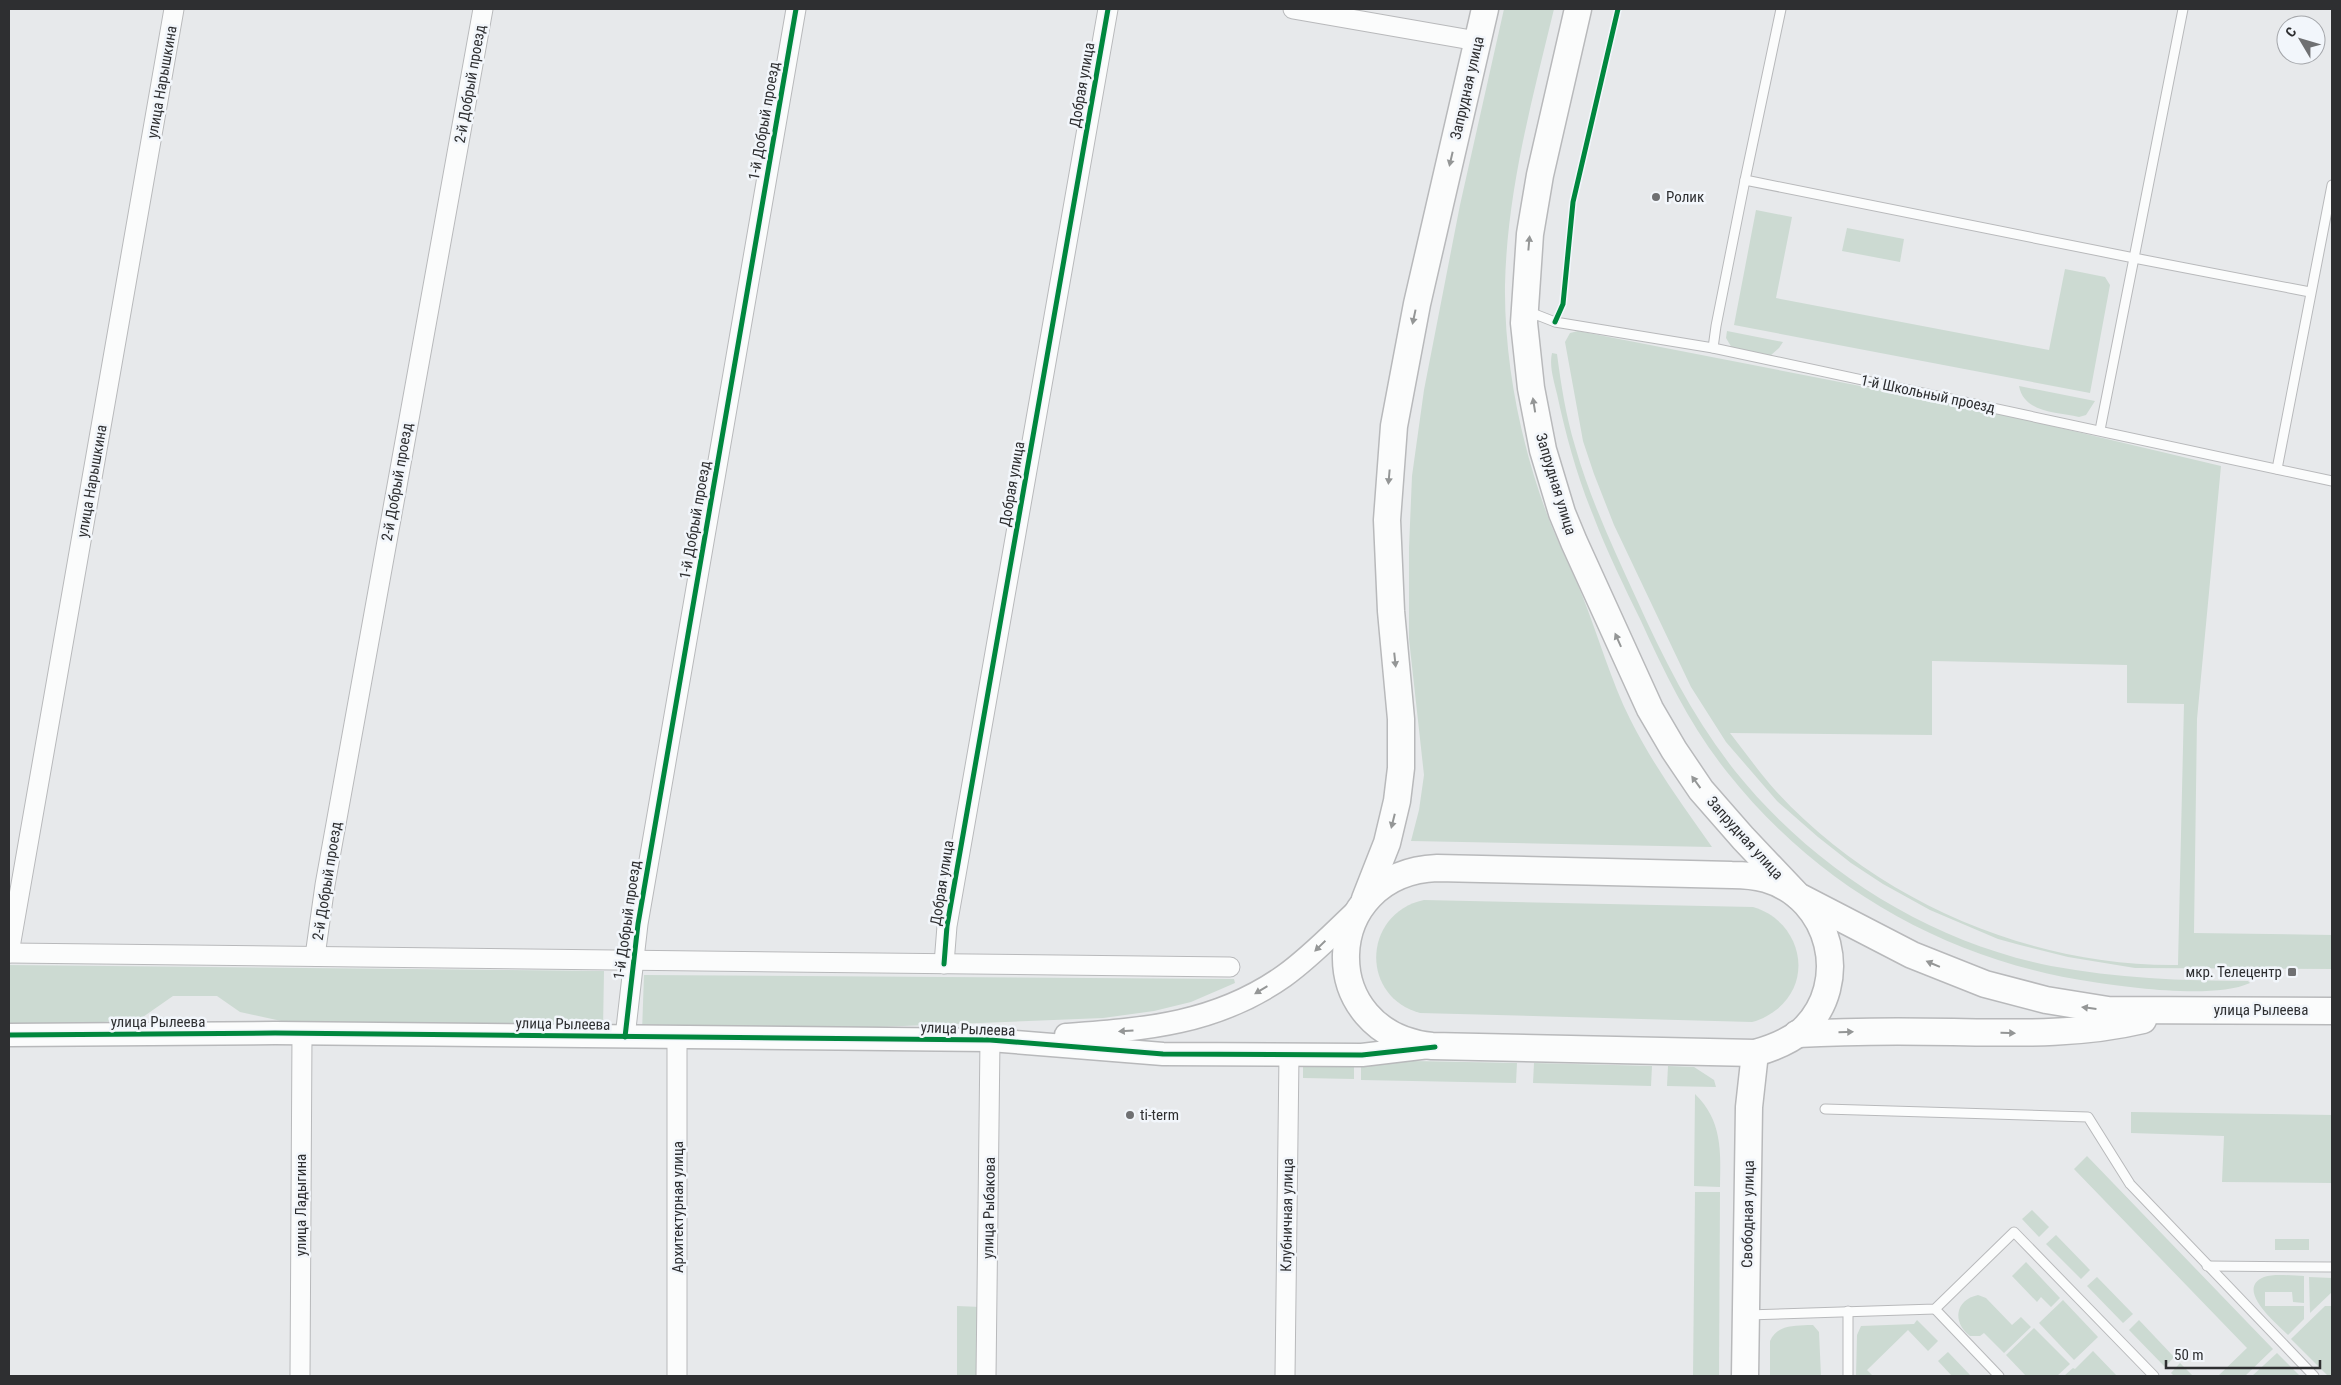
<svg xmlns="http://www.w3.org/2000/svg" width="2341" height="1385" viewBox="0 0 2341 1385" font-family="'Roboto Condensed',sans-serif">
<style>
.green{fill:#ccdad2;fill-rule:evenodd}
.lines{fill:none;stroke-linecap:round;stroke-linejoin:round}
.service-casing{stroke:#b8b9bb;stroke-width:11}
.minor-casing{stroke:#b8b9bb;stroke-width:21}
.tertiary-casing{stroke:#b8b9bb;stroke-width:25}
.secondary-casing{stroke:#b8b9bb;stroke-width:29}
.service{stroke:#fbfcfc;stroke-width:9}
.minor{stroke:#fbfcfc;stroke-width:19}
.tertiary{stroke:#fbfcfc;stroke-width:22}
.secondary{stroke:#fbfcfc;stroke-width:26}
.cycleway-casing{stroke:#f2f6fb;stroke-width:8}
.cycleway{stroke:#00873e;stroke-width:5}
.oneway{fill:#949696}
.poi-dot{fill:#6f7072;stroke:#f2f6fb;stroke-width:2}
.labels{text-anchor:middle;stroke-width:5;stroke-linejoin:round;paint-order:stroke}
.street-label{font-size:15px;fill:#2e2f31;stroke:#f2f6fb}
.poi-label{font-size:15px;fill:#2e2f31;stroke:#f2f6fb;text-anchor:start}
</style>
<rect width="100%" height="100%" fill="#e7e9eb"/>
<!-- green -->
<g class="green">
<path d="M1504 9H1554C1532 100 1507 191 1505 285 1504 362 1521 445 1548 517 1558 543 1571 568 1582 595 1598 635 1611 681 1630 719 1653 765 1683 806 1712 847L1411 841 1419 810 1424 775 1409 639V548L1412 476 1424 390 1460 205Z"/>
<path d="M1756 210 1792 217 1776 298 2049 350 2065 269 2105 277 2110 285 2090 393 1734 325Z"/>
<path d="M1847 228 1904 239 1900 262 1842 251Z"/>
<path d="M1578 331 1989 411 2221 466 2197 719 2194 933 2332 935V969L2135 968 2068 957 2020 945 1998 939 1930 910 1883 884 1851 863 1818 837 1777 801 1726 742 1691 687 1614 525 1594 474 1583 441 1565 342 1570 333ZM1932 661 2127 665V703L2184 704 2178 965C2030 967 1875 900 1775 790 1759 772 1745 752 1730 733L1932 735Z"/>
<path d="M1727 331 1783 342 1779 348 1770 356 1732 348 1726 338Z"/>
<path d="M1552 353 1557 354C1561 385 1566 416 1575 446 1590 499 1614 550 1637 600 1664 660 1694 719 1735 771 1814 869 1927 941 2051 966 2116 978 2182 981 2248 981L2250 983C2215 999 2132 988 2093 982 1948 961 1818 887 1727 772 1691 727 1665 674 1641 621 1624 586 1607 552 1593 515 1577 476 1566 436 1557 394 1554 381 1549 366 1552 353Z"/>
<path d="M2019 386 2095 401 2086 415 2079 417C2057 412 2024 413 2019 386Z"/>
<path d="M1424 900 1753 907C1799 920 1816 979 1776 1010 1769 1015 1761 1020 1752 1022L1420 1013C1359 996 1363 913 1424 900Z"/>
<path d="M9 965 604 971 603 1029 309 1027 240 1012 217 996H173L140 1019 103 1022 9 1025Z"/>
<path d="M644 975 1234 979 1235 983 1191 1002 1154 1011 1103 1018 852 1028 642 1032Z"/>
<path d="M1303 1058 1354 1059V1079L1303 1078Z"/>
<path d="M1361 1060 1517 1063 1516 1083 1361 1080Z"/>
<path d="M1534 1063 1652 1066 1651 1086 1533 1083Z"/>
<path d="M1668 1066 1694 1067 1714 1080 1716 1087 1667 1086Z"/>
<path d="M1695 1094C1722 1120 1721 1151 1720 1187L1694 1186Z"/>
<path d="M2131 1112 2332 1115V1183L2222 1182 2224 1136 2131 1133Z"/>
<path d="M2087 1156 2273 1349 2245 1376H2218L2247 1348 2074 1169Z"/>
<path d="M1695 1192H1720L1719 1376H1693Z"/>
<path d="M2032 1210 2049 1227 2039 1237 2022 1219Z"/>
<path d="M2056 1235 2090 1270 2081 1279 2046 1244Z"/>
<rect x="2275" y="1239" width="34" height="11"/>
<path d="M2026 1262 2060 1298 2051 1307 2041 1297 2037 1302 2012 1276Z"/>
<path d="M2304 1276V1303L2293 1302 2292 1292H2265V1306H2304V1319L2288 1335C2277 1324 2234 1289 2264 1277 2275 1273 2293 1276 2304 1276Z"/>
<path d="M2097 1277 2133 1314 2123 1323 2087 1286Z"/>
<path d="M2309 1277 2332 1278V1292L2310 1313Z"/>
<path d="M1978 1295 1986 1298 2012 1325 2021 1317 2031 1327 2004 1353 1984 1333 1980 1336H1970C1952 1322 1955 1300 1978 1295Z"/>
<path d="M2063 1300 2098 1337 2074 1360 2039 1323Z"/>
<path d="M957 1306 981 1307 979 1376H957Z"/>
<path d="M2325 1306H2332V1376H2328L2291 1339Z"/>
<path d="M1917 1320 1938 1341 1928 1351 1908 1330 1867 1370 1873 1376H1856L1857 1335 1861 1326 1914 1324Z"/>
<path d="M2139 1320 2174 1357 2165 1367 2129 1330Z"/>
<path d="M1808 1325H1813L1819 1332 1821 1376H1770V1341C1777 1325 1793 1326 1808 1325Z"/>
<path d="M2034 1328 2070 1364 2057 1376H2026L2006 1355Z"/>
<path d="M2093 1351 2117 1376H2064L2073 1368 2075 1369Z"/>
<path d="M1948 1352 1971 1376H1952L1938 1361Z"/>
<path d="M2277 1353 2300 1376H2252Z"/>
<path d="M2180 1363 2193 1376H2174L2171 1373Z"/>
</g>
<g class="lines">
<defs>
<g id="service">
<path d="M2183 9 2134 258 2310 292"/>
<path d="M1745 180 1781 9"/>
<path d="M1527 311 1555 322 1713 348 2332 481"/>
<path d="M1713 348 1716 326 1745 180 2134 258 2100 430"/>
<path d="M2277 469 2332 185"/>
<path d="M1825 1109 2088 1117 2130 1184 2314 1376"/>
<path d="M2207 1266 2332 1267"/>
<path d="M1935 1309 1999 1376"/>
<path d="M1747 1315 1935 1309 2014 1232 2154 1376"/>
<path d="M1848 1376V1311"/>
</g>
<g id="minor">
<path d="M1293 9 1477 41"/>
<path d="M9 953 1230 967"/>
<path d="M9 953 174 9"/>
<path d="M315 956 325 885 483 9"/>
<path d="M944 964 947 926 1108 9"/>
<path d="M625 1037 638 924 796 9"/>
<path d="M300 1376 302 1034"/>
<path d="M677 1376V1038"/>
<path d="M986 1376 990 1040"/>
<path d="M1285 1376 1289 1055"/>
</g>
<g id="tertiary">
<path d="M9 1035 275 1033 990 1040 1163 1054 1362 1055 1429 1047"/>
<path d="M1066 1035C1146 1029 1216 1024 1284 976 1312 956 1336 930 1361 907"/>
</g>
<g id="secondary">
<path d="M1578 9 1540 175 1530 234 1524 323 1531 388 1543 450 1562 513 1574 542 1650 709 1674 750 1701 790 1743 838 1798 896 1912 955 1985 984 2046 1000 2108 1010 2332 1011"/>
<path d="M1437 868 1732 875C1744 875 1755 876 1766 879 1831 898 1852 983 1803 1030 1789 1042 1773 1048 1755 1053L1432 1046C1314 1034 1319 873 1437 868Z"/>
<path d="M1365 899 1387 843 1397 801 1401 768V719L1391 611 1387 520 1394 426 1417 304 1485 9"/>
<path d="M1797 1034C1849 1031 1901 1031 1953 1032 2018 1033 2080 1035 2143 1020"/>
<path d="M1745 1376 1749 1107 1755 1053"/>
</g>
</defs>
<!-- service casing -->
<use href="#service" class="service-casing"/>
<!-- minor casing -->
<use href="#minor" class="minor-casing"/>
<!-- tertiary casing -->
<use href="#tertiary" class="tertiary-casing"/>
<!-- secondary casing -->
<use href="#secondary" class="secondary-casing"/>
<!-- service -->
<use href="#service" class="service"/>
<!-- minor -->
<use href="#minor" class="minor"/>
<!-- tertiary -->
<use href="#tertiary" class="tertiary"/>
<!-- secondary -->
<use href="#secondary" class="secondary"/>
<defs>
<g id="cycleway">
<path d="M1555 322 1563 304 1573 202 1618 9"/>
<path d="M944 964 947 926 1108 9"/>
<path d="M9 1035 275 1033 990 1040 1163 1054 1362 1055 1435 1047"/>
<path d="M625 1037 638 924 796 9"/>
</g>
</defs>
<!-- cycleway casing -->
<use href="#cycleway" class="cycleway-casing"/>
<!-- cycleway -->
<use href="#cycleway" class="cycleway"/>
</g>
<!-- one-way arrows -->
<defs><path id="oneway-solid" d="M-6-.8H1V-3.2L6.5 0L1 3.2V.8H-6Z" transform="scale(1.25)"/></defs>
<g class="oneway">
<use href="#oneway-solid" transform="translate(1451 159) rotate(103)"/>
<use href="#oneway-solid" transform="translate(1529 243) rotate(-85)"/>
<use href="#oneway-solid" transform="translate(1414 317) rotate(102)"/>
<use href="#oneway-solid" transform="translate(1534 405) rotate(-99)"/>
<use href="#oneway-solid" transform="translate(1389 477) rotate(95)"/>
<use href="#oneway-solid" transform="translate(1618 640) rotate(-114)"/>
<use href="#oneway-solid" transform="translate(1395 660) rotate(84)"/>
<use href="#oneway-solid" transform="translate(1696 782) rotate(-126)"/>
<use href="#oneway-solid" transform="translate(1393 821) rotate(104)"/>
<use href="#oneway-solid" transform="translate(1320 946) rotate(136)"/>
<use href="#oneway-solid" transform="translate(1933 964) rotate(-157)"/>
<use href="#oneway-solid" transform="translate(1261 990) rotate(149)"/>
<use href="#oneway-solid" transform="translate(2089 1008) rotate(-173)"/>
<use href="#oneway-solid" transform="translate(1126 1031) rotate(176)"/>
<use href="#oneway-solid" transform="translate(1846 1032) rotate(-2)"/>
<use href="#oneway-solid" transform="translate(2008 1033) rotate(1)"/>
</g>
<!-- markers -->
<g class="poi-dot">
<circle cx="1656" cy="197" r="5"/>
<rect x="2287" y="967" width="10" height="10" rx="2.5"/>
<circle cx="1130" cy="1115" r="5"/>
</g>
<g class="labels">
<!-- street labels -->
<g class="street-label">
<text transform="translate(162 82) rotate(-80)" y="5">улица Нарышкина</text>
<text transform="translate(470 84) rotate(-80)" y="5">2-й Добрый проезд</text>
<text transform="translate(1082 85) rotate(-80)" y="5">Добрая улица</text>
<text transform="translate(1467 88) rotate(-77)" y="5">Запрудная улица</text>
<text transform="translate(764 121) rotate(-80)" y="5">1-й Добрый проезд</text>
<text transform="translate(1928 394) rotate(12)" y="5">1-й Школьный проезд</text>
<text transform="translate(92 481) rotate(-80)" y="5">улица Нарышкина</text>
<text transform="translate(397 482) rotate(-80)" y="5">2-й Добрый проезд</text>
<text transform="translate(1012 484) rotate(-80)" y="5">Добрая улица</text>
<text transform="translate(1556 484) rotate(73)" y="5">Запрудная улица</text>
<text transform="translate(695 520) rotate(-80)" y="5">1-й Добрый проезд</text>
<text transform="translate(1745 838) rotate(48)" y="5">Запрудная улица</text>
<text transform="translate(327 881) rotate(-81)" y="5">2-й Добрый проезд</text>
<text transform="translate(942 883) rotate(-81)" y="5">Добрая улица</text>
<text transform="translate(627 920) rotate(-82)" y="5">1-й Добрый проезд</text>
<text x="2261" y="1015">улица Рылеева</text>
<text x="158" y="1027">улица Рылеева</text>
<text transform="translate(563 1024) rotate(1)" y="5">улица Рылеева</text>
<text transform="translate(968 1029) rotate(2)" y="5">улица Рылеева</text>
<text transform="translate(301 1205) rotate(-90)" y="5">улица Ладыгина</text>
<text transform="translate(678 1207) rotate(-90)" y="5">Архитектурная улица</text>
<text transform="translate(989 1208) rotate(-89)" y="5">улица Рыбакова</text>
<text transform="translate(1748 1214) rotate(-89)" y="5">Свободная улица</text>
<text transform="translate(1287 1215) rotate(-89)" y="5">Клубничная улица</text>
</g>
<!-- poi labels -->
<g class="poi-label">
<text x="1666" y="202">Ролик</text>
<text x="2282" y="977" text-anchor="end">мкр. Телецентр</text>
<text x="1140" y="1120">ti-term</text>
</g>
</g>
<!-- border -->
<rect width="2341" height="1385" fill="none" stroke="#2e2f31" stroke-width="20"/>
<!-- north arrow -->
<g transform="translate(2301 40) rotate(308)"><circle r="24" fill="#f2f6fb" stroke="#a4a6aa"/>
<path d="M0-4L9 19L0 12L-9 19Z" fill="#6f7072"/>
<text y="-8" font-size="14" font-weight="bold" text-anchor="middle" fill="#2e2f31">С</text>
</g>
<!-- scale -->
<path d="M2166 1360v8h154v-8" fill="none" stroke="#2e2f31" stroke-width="2.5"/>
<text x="2174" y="1360" font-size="15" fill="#2e2f31" stroke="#f2f6fb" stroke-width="4" paint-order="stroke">50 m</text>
</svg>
